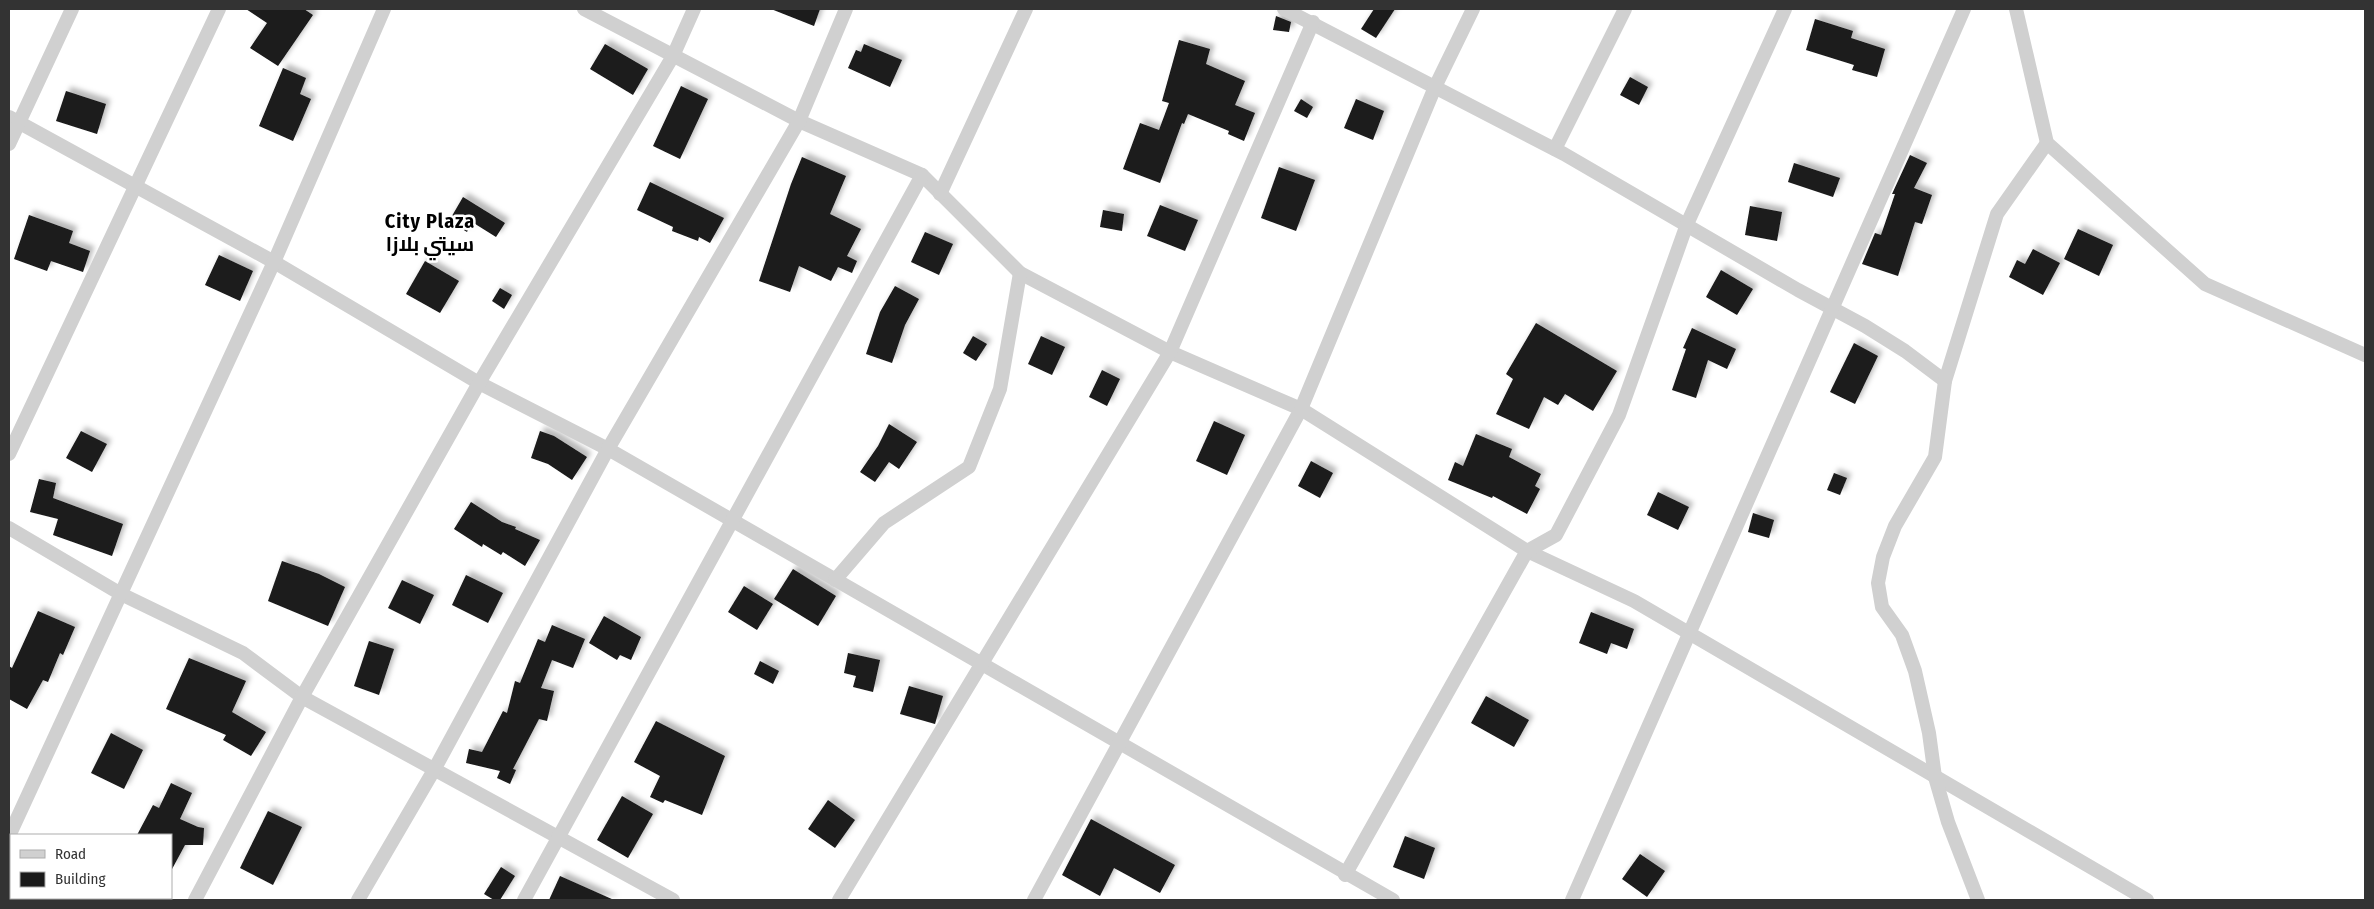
<svg xmlns="http://www.w3.org/2000/svg" width="2374" height="909" viewBox="0 0 2374 909" font-family="'Fira Sans Condensed',Cairo,sans-serif">
<style>
.building{fill:#1a1a1a;filter:url(#shadow)}
.lines{fill:none;stroke-linecap:round;stroke-linejoin:round}
.street{stroke:#d0d0d0;stroke-width:14}
.labels{text-anchor:middle;stroke-width:5;stroke-linejoin:round;paint-order:stroke}
.district-label{font-size:20px;font-weight:bold;letter-spacing:1px;fill:#000;stroke:#fff}
</style>
<defs>
<filter id="shadow"><feDropShadow dx="4.5" dy="-4.5" stdDeviation="2.5" flood-color="#0004"/></filter>
</defs>
<rect width="100%" height="100%" fill="#fff"/>
<!-- building -->
<g class="building">
<path d="M246 9H304L313 15 278 66 250 48 267 23Z"/>
<path d="M771 9H820L814 26Z"/>
<path d="M1374 9H1395L1376 38 1361 29Z"/>
<path d="M1276 16 1291 22 1289 32 1273 30Z"/>
<path d="M1815 19 1853 31 1851 38 1885 49 1877 77 1852 70 1854 65 1806 50Z"/>
<path d="M1179 40 1210 49 1206 64 1245 81 1235 105 1255 113 1244 141 1228 134 1229 131 1188 114 1184 124 1182 123 1160 183 1123 169 1140 123 1159 130 1169 103 1162 101Z"/>
<path d="M605 44 648 69 633 95 590 69Z"/>
<path d="M864 44 902 60 890 87 848 68 856 50 861 52Z"/>
<path d="M283 68 306 78 300 94 311 99 293 141 259 126Z"/>
<path d="M1630 77 1648 87 1639 105 1620 95Z"/>
<path d="M681 86 708 99 680 159 653 146Z"/>
<path d="M66 91 106 104 97 134 56 121Z"/>
<path d="M1301 99 1313 107 1307 118 1294 111Z"/>
<path d="M1356 99 1384 111 1373 140 1344 128Z"/>
<path d="M1910 155 1927 163 1914 188 1932 195 1922 224 1915 222 1898 276 1862 264 1875 233 1881 235 1895 194H1892Z"/>
<path d="M802 157 846 176 830 214 861 229 847 256 857 261 852 273 838 267 831 281 799 266 790 292 759 281 791 184Z"/>
<path d="M1794 163 1840 178 1833 197 1788 182Z"/>
<path d="M1279 167 1315 180 1296 231 1261 218Z"/>
<path d="M650 182 724 218 710 243 699 237 698 241 672 231 673 227 637 210Z"/>
<path d="M463 197 505 223 496 237 472 222 467 232 449 221Z"/>
<path d="M1160 205 1198 220 1185 251 1147 236Z"/>
<path d="M1750 206 1782 212 1777 241 1745 235Z"/>
<path d="M1103 210 1124 214 1122 231 1100 227Z"/>
<path d="M29 215 73 231 69 243 90 251 83 272 51 261 47 271 14 259Z"/>
<path d="M2078 229 2113 245 2099 276 2064 259Z"/>
<path d="M925 232 953 244 939 275 911 262Z"/>
<path d="M2033 249 2060 263 2043 295 2009 277 2017 260 2025 264Z"/>
<path d="M219 255 253 271 240 301 205 285Z"/>
<path d="M425 261 459 281 440 313 406 294Z"/>
<path d="M1721 270 1753 289 1737 315 1706 297Z"/>
<path d="M895 286 919 299 905 325 892 363 866 354 880 312Z"/>
<path d="M500 288 512 295 504 309 492 301Z"/>
<path d="M1536 323 1617 371 1593 411 1565 394 1558 405 1544 397 1529 429 1496 414 1513 379 1506 374Z"/>
<path d="M1692 328 1736 349 1727 369 1708 360 1696 398 1672 390 1686 349 1683 348Z"/>
<path d="M973 336 987 344 976 361 963 353Z"/>
<path d="M1041 336 1065 347 1052 375 1028 364Z"/>
<path d="M1854 343 1878 356 1855 404 1830 392Z"/>
<path d="M1102 370 1120 379 1107 406 1089 397Z"/>
<path d="M1214 421 1245 435 1227 475 1196 461Z"/>
<path d="M889 424 917 442 899 469 889 462 875 482 860 472 878 446Z"/>
<path d="M81 431 107 444 92 472 66 458Z"/>
<path d="M540 431 554 436 587 457 572 480 548 464 531 458Z"/>
<path d="M1476 434 1512 449 1509 457 1541 474 1535 486 1540 489 1527 514 1493 496 1492 498 1448 480 1455 462 1463 466Z"/>
<path d="M1311 461 1333 473 1320 498 1298 486Z"/>
<path d="M1834 473 1847 478 1840 495 1827 490Z"/>
<path d="M39 479 56 483 53 498 123 524 112 556 53 535 58 519 30 512Z"/>
<path d="M1658 492 1689 507 1678 530 1647 515Z"/>
<path d="M471 502 502 522 516 527 515 529 540 540 525 566 503 552 501 555 483 544 482 547 454 529Z"/>
<path d="M1753 513 1774 520 1769 538 1748 532Z"/>
<path d="M282 561 319 574 345 587 328 626 268 601Z"/>
<path d="M793 569 836 596 818 626 774 599Z"/>
<path d="M466 575 503 593 488 623 452 605Z"/>
<path d="M402 580 434 595 420 624 388 608Z"/>
<path d="M744 586 773 604 757 630 728 612Z"/>
<path d="M38 611 75 627 63 655 60 653 48 682 43 680 27 709 9 699V666L12 668Z"/>
<path d="M1591 612 1634 629 1627 649 1611 643 1607 654 1579 643Z"/>
<path d="M604 616 641 637 631 660 620 655 617 660 589 643Z"/>
<path d="M552 625 585 639 573 668 552 660 541 688 554 691 547 721 539 719 513 769 516 770 510 784 497 778 500 771 466 763 469 749 482 752 503 711 507 713 515 681 520 683 538 639 545 642Z"/>
<path d="M369 641 394 649 379 695 354 686Z"/>
<path d="M848 653 880 660 873 692 853 687 856 676 844 673Z"/>
<path d="M189 658 246 681 232 712 266 732 251 756 223 740 226 735 166 709Z"/>
<path d="M760 661 779 671 773 684 754 674Z"/>
<path d="M909 686 943 696 935 724 900 714Z"/>
<path d="M1486 696 1529 720 1514 747 1471 723Z"/>
<path d="M656 721 725 756 702 815 665 800 663 803 650 797 660 776 634 762Z"/>
<path d="M111 733 143 750 124 789 91 773Z"/>
<path d="M171 783 192 793 180 819 198 827 204 828 203 845H185L171 871V835H137L153 805 159 808Z"/>
<path d="M622 796 653 814 628 858 597 840Z"/>
<path d="M828 800 855 820 835 848 808 829Z"/>
<path d="M268 811 302 827 273 885 240 868Z"/>
<path d="M1091 819 1175 865 1160 893 1114 868 1100 896 1062 875Z"/>
<path d="M1405 836 1435 848 1424 879 1393 867Z"/>
<path d="M1640 854 1665 871 1647 897 1622 879Z"/>
<path d="M501 867 515 876 500 900H494L484 894Z"/>
<path d="M560 876 614 900H549Z"/>
</g>
<g class="lines">
<!-- street -->
<g class="street">
<path d="M584 9 799 121 922 175 1020 273 1170 352 1301 409 1527 551 1634 601 2147 900"/>
<path d="M1284 9 1564 154 1798 290 1865 326 1905 351 1945 381"/>
<path d="M2016 9 2047 143 2205 284 2365 355"/>
<path d="M9 117 274 262 479 383 608 449 1393 900"/>
<path d="M9 144 72 9"/>
<path d="M1555 149 1625 9"/>
<path d="M940 194 1026 9"/>
<path d="M9 454 219 9"/>
<path d="M9 528 121 594 243 653 302 697 673 900"/>
<path d="M835 580 884 523 969 467 1000 389 1020 273"/>
<path d="M9 836 274 262 384 9"/>
<path d="M1345 875 1527 551 1556 535 1619 415 1687 224 1785 9"/>
<path d="M195 900 302 697 479 383 673 56 694 9"/>
<path d="M358 900 434 770 608 449 799 121 846 9"/>
<path d="M524 900 922 175"/>
<path d="M839 900 1170 352 1313 22"/>
<path d="M1034 900 1301 409 1435 87 1473 9"/>
<path d="M1572 900 1964 9"/>
<path d="M1978 900 1948 822 1935 777 1929 733 1915 671 1902 635 1882 607 1878 583 1883 557 1895 526 1935 457 1945 381 1997 214 2047 143"/>
</g>
</g>
<g class="labels">
<!-- district labels -->
<g class="district-label">
<text x="430" y="228">City Plaza<tspan x="430" dy="23">سيتي بلازا</tspan></text>
</g>
</g>
<!-- border -->
<rect width="2374" height="909" fill="none" stroke="#333333" stroke-width="20"/>
<!-- legend -->
<rect x="10" y="834" width="162" height="65" fill="#ffffff" stroke="#adadad"/>
<rect x="20" y="850" width="25" height="8" fill="#d0d0d0" stroke="#adadad"/>
<text x="55" y="859" font-size="15" fill="#333333">Road</text>
<rect x="20" y="872" width="25" height="15" fill="#1a1a1a" stroke="#adadad"/>
<text x="55" y="884" font-size="15" fill="#333333">Building</text>
</svg>
